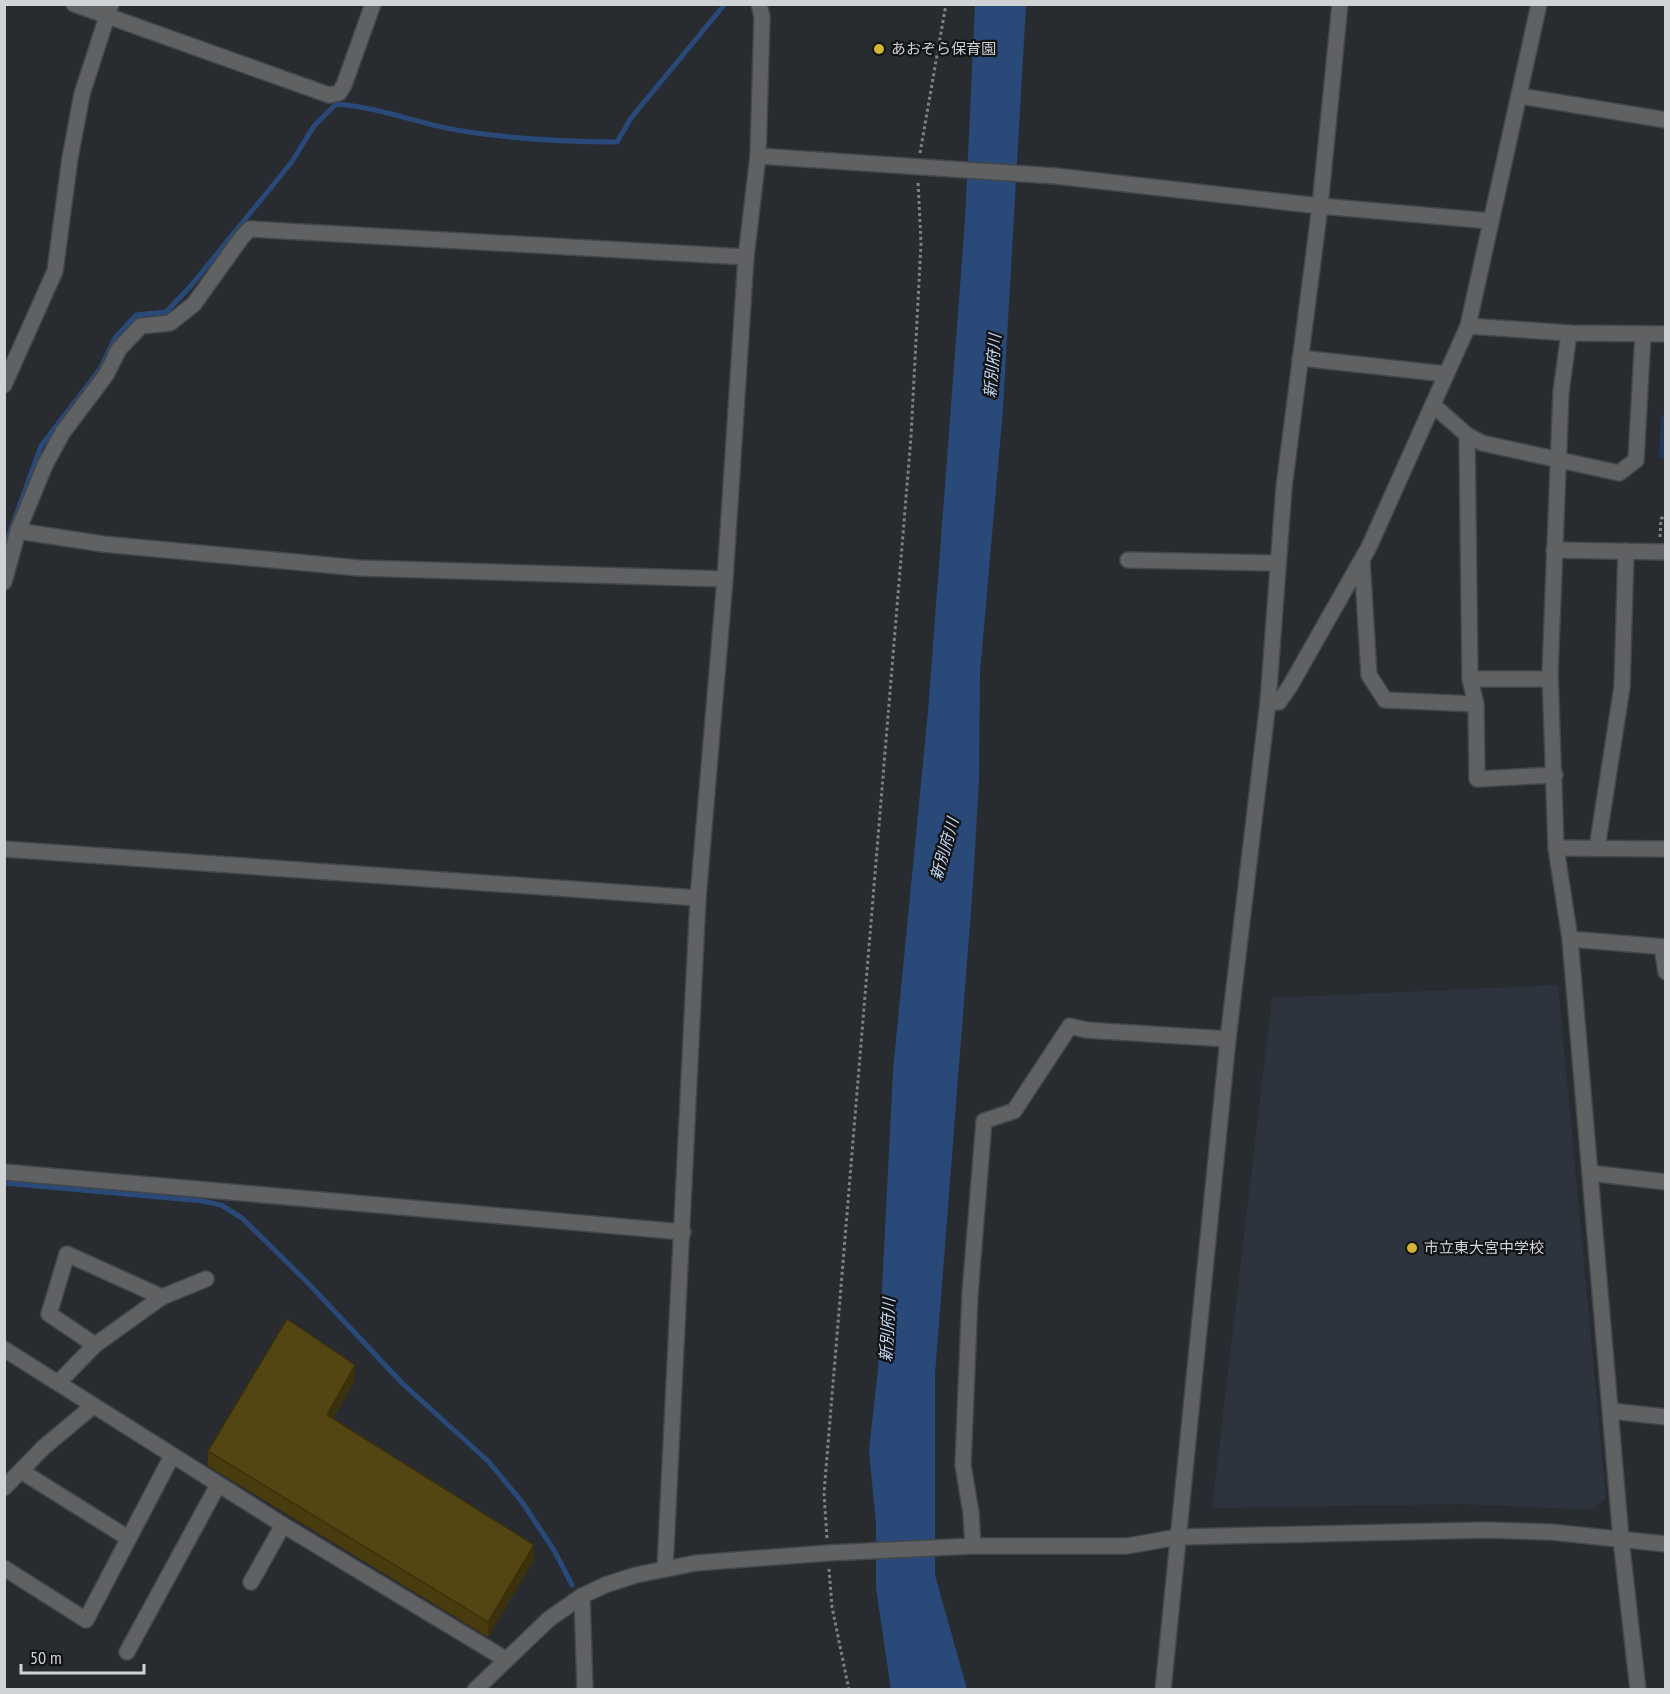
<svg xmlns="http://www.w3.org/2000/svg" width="1670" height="1694" viewBox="0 0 1670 1694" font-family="'PT Sans Narrow','Noto Sans JP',sans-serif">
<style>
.built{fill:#2e343e}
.green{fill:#203758}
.water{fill:#294978}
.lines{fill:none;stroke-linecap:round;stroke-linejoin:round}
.stream{stroke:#294978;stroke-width:5}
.minor-casing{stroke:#43464b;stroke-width:18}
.tertiary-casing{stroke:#43464b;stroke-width:18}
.path{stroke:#7e8185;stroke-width:3;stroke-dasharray:3 3;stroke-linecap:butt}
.minor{stroke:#5f6163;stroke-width:15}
.tertiary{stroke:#5f6163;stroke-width:15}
.wall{fill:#483c0f}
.shaded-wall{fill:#3b310d}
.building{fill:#544612;stroke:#3b310d;stroke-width:1.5}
.poi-dot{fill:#d7b434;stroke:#121315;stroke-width:2}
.labels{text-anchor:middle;stroke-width:4.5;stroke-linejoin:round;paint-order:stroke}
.poi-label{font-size:15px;fill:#d0d3d6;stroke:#121315;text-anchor:start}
.water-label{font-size:16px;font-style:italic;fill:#c2d7f5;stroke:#121315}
</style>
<rect width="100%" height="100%" fill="#282b30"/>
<!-- built -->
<path class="built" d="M1558 985 1606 1498 1591 1510 1463 1504 1212 1508 1272 998Z"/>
<!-- green -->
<path class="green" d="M1661 415 1665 416V460L1659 457Z"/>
<!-- water -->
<path class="water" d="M975 5H1026L1003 409 980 673 979 779 973 885 935 1375V1575L967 1689 891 1690 876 1588V1524L869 1450 878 1369 893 1071 928 711 965 220Z"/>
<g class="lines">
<!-- stream -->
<g class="stream">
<path d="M4 548 41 446 100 369 115 338 136 315 166 312 189 288 291 163 314 126 336 104C379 107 419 124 462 131 513 139 566 142 617 142L631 118 725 4"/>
<path d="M4 1183 203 1201 221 1205 242 1218 308 1283 402 1383 488 1461 522 1502 554 1550 572 1585"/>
</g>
<defs>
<g id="minor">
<path d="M74 4 329 95 339 93 344 85 373 4"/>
<path d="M1520 96 1666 120"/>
<path d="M758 156 1055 176 1320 206 1491 221"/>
<path d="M1468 326 1569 333 1666 334"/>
<path d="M1569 333 1561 392 1550 673 1556 848 1570 939 1621 1539 1638 1690"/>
<path d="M1300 358 1446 374"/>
<path d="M4 385 55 271 70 158 82 94 111 4"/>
<path d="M1433 405 1467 435 1482 443 1619 473 1636 460 1643 334"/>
<path d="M1467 435 1470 679 1476 704 1477 779 1555 775"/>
<path d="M18 531 103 544 359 568 725 579"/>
<path d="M1554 550 1666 552"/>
<path d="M1128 560 1278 563"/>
<path d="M1362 560 1369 675 1385 700 1476 704"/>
<path d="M4 582 18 531 45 465 63 432 106 375 119 349 141 326 170 323 194 304 242 237 250 229 746 257"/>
<path d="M1470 679H1550"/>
<path d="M1268 702H1279L1290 686 1369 547 1468 326 1539 4"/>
<path d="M1556 848 1666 849"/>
<path d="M1597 848 1622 687 1626 551"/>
<path d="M4 849 698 898"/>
<path d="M1570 939 1666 947"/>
<path d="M1662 947 1666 972"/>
<path d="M4 1172 683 1232"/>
<path d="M1590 1173 1666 1182"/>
<path d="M162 1297 206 1279"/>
<path d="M4 1349 283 1525 505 1659"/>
<path d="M59 1382 95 1345 162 1297 67 1254 49 1314 95 1345"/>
<path d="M1611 1411 1666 1417"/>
<path d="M21 1471 128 1538"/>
<path d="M4 1488 44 1447 93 1406"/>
<path d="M973 1546 971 1513 963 1465 970 1294 984 1121 1014 1111 1070 1026 1086 1030 1228 1039"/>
<path d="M4 1568 86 1620 172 1456"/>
<path d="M665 1568 698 898 725 579 746 257 758 156 762 17 759 4"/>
<path d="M251 1582 283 1525"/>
<path d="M582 1596 585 1690"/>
<path d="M127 1652 218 1485"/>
</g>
<g id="tertiary">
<path d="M475 1690 549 1619 582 1596 605 1585 636 1575 696 1563 828 1553 973 1546H1127L1178 1537 1487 1530 1551 1532 1666 1544"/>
<path d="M1163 1690 1228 1039 1268 702 1284 487 1320 206 1340 4"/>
</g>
</defs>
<!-- minor casing -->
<use href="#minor" class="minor-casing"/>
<!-- tertiary casing -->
<use href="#tertiary" class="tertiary-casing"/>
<!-- path -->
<g class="path">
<path d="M920 153 946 4"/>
<path d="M1660 537 1661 519 1666 514"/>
<path d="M827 1538 824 1493 911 437 921 243 918 181"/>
<path d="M829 1569 832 1607 849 1690"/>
</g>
<!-- minor -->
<use href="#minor" class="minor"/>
<!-- tertiary -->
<use href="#tertiary" class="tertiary"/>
</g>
<!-- wall -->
<path class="wall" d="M355 1380 333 1419 534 1560 488 1637 208 1466V1451Z"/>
<!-- shaded-wall -->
<g class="shaded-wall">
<path d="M355 1365V1380L327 1430V1415Z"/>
<path d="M534 1545V1560L488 1637V1622Z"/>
</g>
<!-- building -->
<path class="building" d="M287 1319 355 1365 327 1415 534 1545 488 1622 208 1451Z"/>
<!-- markers -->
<g class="poi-dot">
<circle cx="879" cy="49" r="6"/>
<circle cx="1412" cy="1248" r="6"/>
</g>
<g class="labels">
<!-- poi labels -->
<g class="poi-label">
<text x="891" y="54">あおぞら保育園</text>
<text x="1424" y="1253">市立東大宮中学校</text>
</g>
<!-- water labels -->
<g class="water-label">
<text transform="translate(992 366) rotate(-85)" y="6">新別府川</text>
<text transform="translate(944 849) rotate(-74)" y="6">新別府川</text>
<text transform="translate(887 1330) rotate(-87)" y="6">新別府川</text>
</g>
</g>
<!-- border -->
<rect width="1670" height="1694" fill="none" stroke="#d0d3d6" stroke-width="12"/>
<!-- scale -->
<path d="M21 1664v9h123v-9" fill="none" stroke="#d0d3d6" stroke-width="3"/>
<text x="30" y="1664" font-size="18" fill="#d0d3d6" stroke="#121315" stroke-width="4.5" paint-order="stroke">50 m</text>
</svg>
